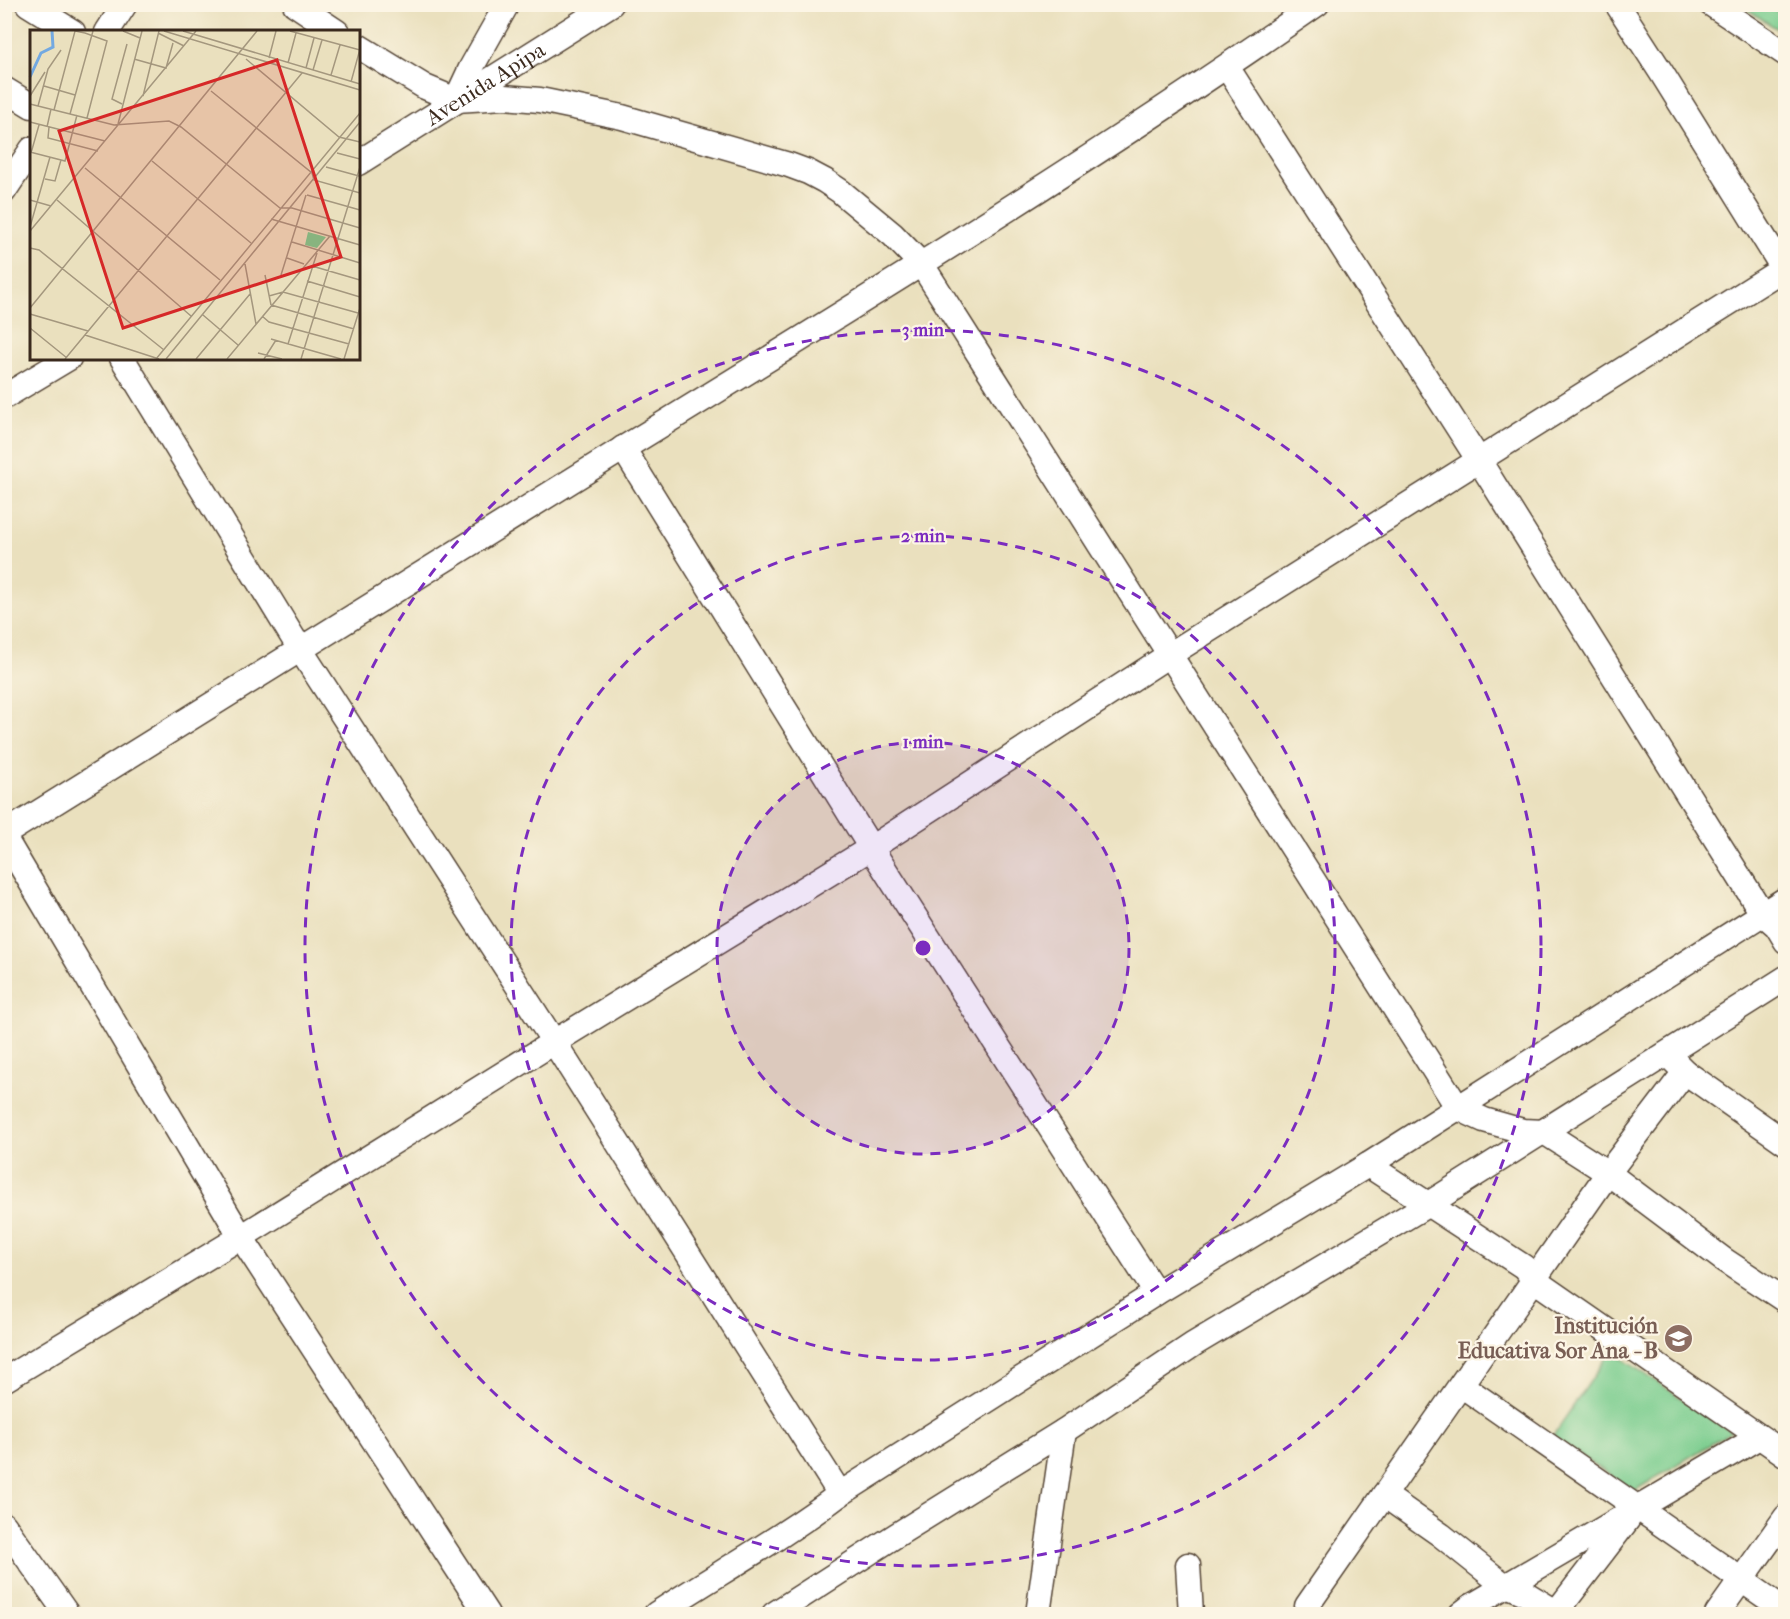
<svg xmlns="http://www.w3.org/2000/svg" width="1790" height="1619" viewBox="0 0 1790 1619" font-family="'IM FELL French Canon',serif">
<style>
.green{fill:#7bcd8f;stroke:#5b7c56;stroke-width:1.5}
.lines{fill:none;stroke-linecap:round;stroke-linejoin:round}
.minor-casing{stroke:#554536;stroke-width:27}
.minor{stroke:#fff;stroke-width:24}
.ring{fill:none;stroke:#7b2cbf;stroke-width:3;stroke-dasharray:10 8}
.labels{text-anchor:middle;stroke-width:4.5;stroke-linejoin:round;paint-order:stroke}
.street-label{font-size:22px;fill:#3b2a1e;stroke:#fcf5e5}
.education-label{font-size:22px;font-weight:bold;fill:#785e54;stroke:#fcf5e5;text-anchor:end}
.inset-river{fill:none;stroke:#73a9e1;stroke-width:3}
.inset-road{fill:none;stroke:#a4977e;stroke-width:1.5}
.view{fill:#d62828;fill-opacity:0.15;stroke:#d62828;stroke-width:3}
.inset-edge{fill:none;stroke:#3b2a1e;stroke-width:3}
.centre{fill:#7b2cbf;stroke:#fcf5e5;stroke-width:3}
.ring-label{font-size:18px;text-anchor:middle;font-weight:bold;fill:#7b2cbf;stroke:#fcf5e5;stroke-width:4.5;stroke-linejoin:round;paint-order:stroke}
</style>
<rect width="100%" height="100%" fill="#fcf5e5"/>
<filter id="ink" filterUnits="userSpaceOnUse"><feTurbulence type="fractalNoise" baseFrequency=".0167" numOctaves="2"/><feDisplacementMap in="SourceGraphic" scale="12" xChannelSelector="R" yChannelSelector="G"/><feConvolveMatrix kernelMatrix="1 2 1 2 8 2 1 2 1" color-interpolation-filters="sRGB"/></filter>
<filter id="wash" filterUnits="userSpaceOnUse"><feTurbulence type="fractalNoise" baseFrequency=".008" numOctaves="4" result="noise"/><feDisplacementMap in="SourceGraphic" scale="24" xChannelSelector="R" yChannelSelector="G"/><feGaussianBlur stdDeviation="1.35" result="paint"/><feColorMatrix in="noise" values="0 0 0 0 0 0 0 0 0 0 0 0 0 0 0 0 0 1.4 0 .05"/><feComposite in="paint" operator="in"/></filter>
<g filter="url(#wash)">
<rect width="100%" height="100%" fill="#eae0be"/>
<!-- green -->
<g class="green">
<path d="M1740 5H1763L1785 15V34Z"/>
<path d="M1611 1351 1731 1432 1634 1491 1552 1437Z"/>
</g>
</g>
<g filter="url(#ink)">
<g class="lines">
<defs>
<g id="minor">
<path d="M28 4 73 32"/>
<path d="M295 4 337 32"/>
<path d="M1617 4 1661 72 1786 273"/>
<path d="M1711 4 1786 54"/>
<path d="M107 32 125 4"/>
<path d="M358 46 425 87 456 100 504 97 540 100 622 117 789 165 808 172 825 181 840 191 893 235 922 265 1458 1108 1484 1120 1505 1126 1523 1131 1544 1132 1608 1173 1724 1260 1786 1301"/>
<path d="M1227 67 1478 459 1762 913 1777 926 1786 941"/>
<path d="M4 89 32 106"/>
<path d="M456 100 471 68 507 4"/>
<path id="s1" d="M358 163 611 4"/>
<path d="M4 191 32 149"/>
<path d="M122 358 300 649 554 1042 840 1494"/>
<path d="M4 397 69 358"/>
<path d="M623 448 871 848 1156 1293"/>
<path d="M4 834C212 704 419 574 627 446 860 303 1093 160 1317 4"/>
<path d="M4 837 241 1237 487 1614"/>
<path d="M1674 1061 1685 1072 1786 1143"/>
<path d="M1368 1165 1524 1267 1534 1280 1786 1455"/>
<path d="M4 1380 241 1237 554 1042 871 848 1169 655 1786 267"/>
<path d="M1461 1385 1786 1611"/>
<path d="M1384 1495 1441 1535 1500 1582 1523 1592 1559 1614"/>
<path d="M4 1525 67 1614"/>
<path d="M1188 1565 1191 1614"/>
<path d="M1307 1606 1608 1173 1685 1072"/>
<path d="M656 1614C717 1574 782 1538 840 1494L1156 1293 1368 1165 1786 899"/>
<path d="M774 1614 895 1536 1064 1431 1194 1344 1427 1205 1786 978"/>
<path d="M1038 1614 1064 1431"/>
<path d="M1461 1614 1470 1607 1759 1437"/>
<path d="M1555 1614 1628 1519"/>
<path d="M1717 1614 1786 1517"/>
</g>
</defs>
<!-- minor casing -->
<use href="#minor" class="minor-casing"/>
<!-- minor -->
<use href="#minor" class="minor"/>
</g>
</g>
<!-- distance rings -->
<circle cx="923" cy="948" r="206" fill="#7b2cbf" fill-opacity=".12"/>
<g class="ring">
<circle cx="923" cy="948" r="206"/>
<circle cx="923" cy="948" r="412"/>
<circle cx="923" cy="948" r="618"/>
</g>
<!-- icons -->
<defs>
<symbol id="school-disc" viewBox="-11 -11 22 22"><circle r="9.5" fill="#8d6e63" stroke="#fcf5e5"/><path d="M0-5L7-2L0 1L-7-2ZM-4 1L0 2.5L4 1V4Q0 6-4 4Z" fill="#fff"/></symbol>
</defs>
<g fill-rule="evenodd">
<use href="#school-disc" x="1662" y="1322" width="33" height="33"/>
</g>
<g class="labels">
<!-- street labels -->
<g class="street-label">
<text dy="8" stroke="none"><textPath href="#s1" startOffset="150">Avenida Apipa</textPath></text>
</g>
<!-- education labels -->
<g class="education-label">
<text x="1658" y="1333">Institución<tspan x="1658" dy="25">Educativa Sor Ana - B</tspan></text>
</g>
</g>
<!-- overview -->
<g transform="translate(30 30)">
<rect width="330" height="330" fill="#eae0be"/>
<path d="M278 202 296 207 287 218 275 215Z" fill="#7bcd8f"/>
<path class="inset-river" d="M0 47 11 23 23 17 22 1"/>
<path class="inset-road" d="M93 1 110 8M134 1 330 60M153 1 330 54M260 1 330 20M128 3 154 16M239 28 246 1M104 29 136 38 143 13M216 29 309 107 330 112M258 33 266 3M276 38 284 8M283 40 292 10M301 45 310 15M321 52 330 19M14 56 45 65M181 61 282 143 284 150 330 163M0 66 15 42M113 66 129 1M0 74 84 95 139 91 151 97 250 178H262L330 198M92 74 82 69 97 14M8 76 18 39 31 20M24 80 45 1 55 3 77 11 57 88M40 84 63 1M0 92 75 111M88 94 112 1M17 97 21 79M19 97 18 108 68 121M0 122 35 131 47 85M1 123 9 95M307 123 330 129M122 131 221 213M296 137 329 146M55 138 190 250M15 149 25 151 31 130M277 165 330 180M0 170 21 176M27 170 161 286M241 189 330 215M0 197 20 127M0 201 166 1M262 212 330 233M0 218 9 220 134 320M257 228 274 234M215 234 226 294M282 236 330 250M235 245 241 275M251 245 276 165M277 251 330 267M239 266 253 262 328 283M241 275 324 299M0 278 227 1M0 284 58 301M173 285 208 315M232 286 239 292 319 314M0 298 37 328M55 305 129 329M241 309 311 329M258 314 287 223M228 323 252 329M35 329 272 43M126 329 330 83M136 329 330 92M166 329 220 264M197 329 300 206M234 329 246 310M271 329 330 137M314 329 330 278"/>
<path class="view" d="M247 30 311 227 93 298 29 101Z"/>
<rect width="330" height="330" class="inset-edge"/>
</g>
<circle cx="923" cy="948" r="9" class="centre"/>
<g class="ring-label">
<text x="923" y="336">3 min</text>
<text x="923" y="542">2 min</text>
<text x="923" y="748">1 min</text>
</g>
<!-- margin -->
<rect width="1790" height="1619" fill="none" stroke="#fcf5e5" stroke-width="24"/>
</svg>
